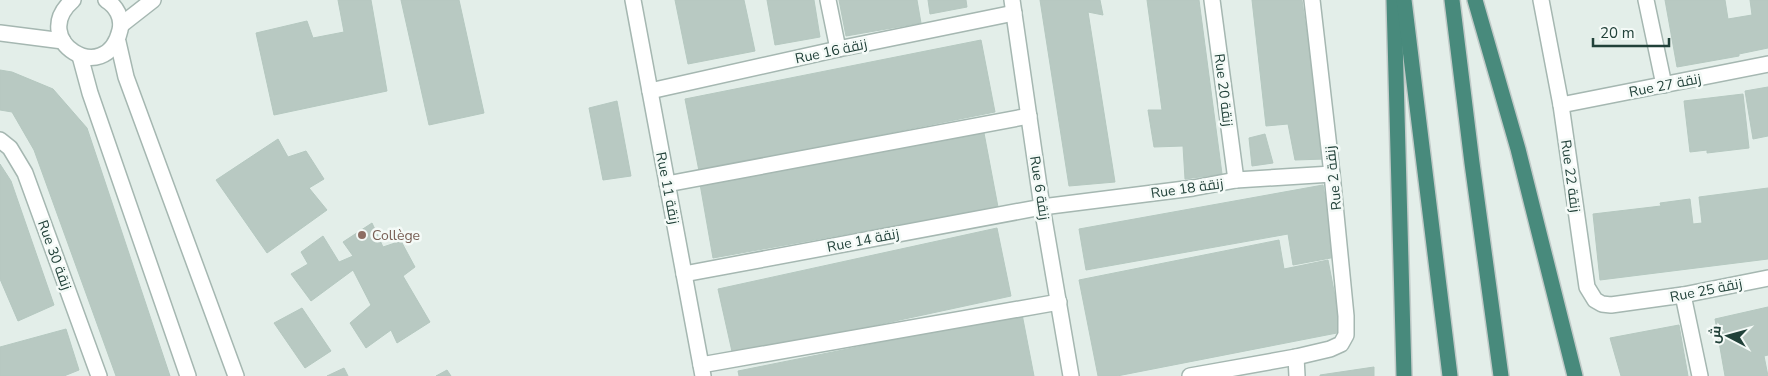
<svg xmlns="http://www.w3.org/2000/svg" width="1768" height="376" viewBox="0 0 1768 376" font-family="'Nunito Sans',Cairo,sans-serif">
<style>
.building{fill:#b8c9c2;stroke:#b5c8c0}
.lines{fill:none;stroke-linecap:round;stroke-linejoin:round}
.pedestrian-casing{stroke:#a5b7b1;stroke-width:18}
.minor-casing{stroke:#a5b7b1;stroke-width:18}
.trunk-casing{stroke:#c1cac8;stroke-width:18}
.pedestrian{stroke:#fff;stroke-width:15}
.minor{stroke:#fff;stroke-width:15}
.trunk{stroke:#488a7c;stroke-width:15}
.education-dot{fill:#8d6e63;stroke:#f4faf7;stroke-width:2}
.labels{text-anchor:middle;stroke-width:5;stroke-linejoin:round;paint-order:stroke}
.street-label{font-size:14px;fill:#214139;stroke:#f4faf7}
.education-label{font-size:14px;fill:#785e54;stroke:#f4faf7;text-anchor:start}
</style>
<rect width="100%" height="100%" fill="#e3eee9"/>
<!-- building -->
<g class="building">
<path d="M338 0H371L387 91 274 115 256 33 307 21 313 38 344 32Z"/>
<path d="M401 0H459L484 113 429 125Z"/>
<path d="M675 0H744L755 51 688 64Z"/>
<path d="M767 0H814L820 37 775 45Z"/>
<path d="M839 0H917L921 23 846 36Z"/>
<path d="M928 0H966L967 7 930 14Z"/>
<path d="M1040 0H1100L1103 15 1088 12 1115 182 1069 186Z"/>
<path d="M1147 0H1199L1222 174 1185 179 1183 146 1154 147 1148 110H1162Z"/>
<path d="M1252 0H1302L1325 159 1295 160 1288 124 1266 126Z"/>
<path d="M1665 0H1725L1728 19 1752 15 1750 0H1768V48L1739 54V56L1677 67Z"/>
<path d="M981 40 995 112 699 171 685 99Z"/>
<path d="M0 70 12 72 53 89 87 128 170 376H116L34 150 12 112 0 110Z"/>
<path d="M1768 87V136L1753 139 1745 91Z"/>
<path d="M1743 94 1749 148 1707 153V150L1690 152 1684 101Z"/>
<path d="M617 101 631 176 603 180 589 108Z"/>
<path d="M984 133 998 207 713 258 700 184Z"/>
<path d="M1265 134 1273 163 1252 166 1249 138Z"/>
<path d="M278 139 288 157 306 151 324 179 309 188 327 210 267 253 216 180Z"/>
<path d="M0 164 11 181 54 305 18 321 0 279Z"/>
<path d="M1323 185 1336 257 1293 265 1288 234 1086 270 1079 229Z"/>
<path d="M1768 188V259L1600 280 1593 214 1661 206 1660 203 1690 199 1693 224 1702 223 1699 197Z"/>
<path d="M372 223 383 247 401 241 415 267 403 276 430 322 397 343 391 330 366 348 350 323 371 305 353 270 311 301 291 274 308 264 301 252 323 236 339 262 353 256 343 242Z"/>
<path d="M997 228 1011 296 733 356 718 289Z"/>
<path d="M1279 240 1284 269 1328 260 1342 332 1117 376H1098L1079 280Z"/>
<path d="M1768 307V355L1764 356 1768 376H1725L1715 319Z"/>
<path d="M302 308 331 351 305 368 274 323Z"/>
<path d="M1022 314 1034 376H739L738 371Z"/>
<path d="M1679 325 1688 376H1621L1610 338Z"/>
<path d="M66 329 79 370 64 376H0V347Z"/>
<path d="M1374 367V376H1320V375Z"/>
<path d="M344 368 348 376H327Z"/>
<path d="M447 370 451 376H436Z"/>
</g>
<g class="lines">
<defs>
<g id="pedestrian">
<path d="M667 184 1029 116"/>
<path d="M701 365 1059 302"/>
</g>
<g id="minor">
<path d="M73 0C27 40 106 89 120 30 123 18 116 6 106 0"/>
<path d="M633 0 703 376"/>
<path d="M828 0 838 49"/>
<path d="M1012 0 1042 207 1071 376"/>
<path d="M1212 0 1236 180"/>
<path d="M1541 0 1561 105 1587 287 1595 300 1602 304 1611 305 1683 295 1768 278"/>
<path d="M1646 0 1664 85"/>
<path d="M121 25 153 0"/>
<path d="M0 33 63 41"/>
<path d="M118 42 126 77 236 376"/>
<path d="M80 56 90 93 188 376"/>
<path d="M650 91 838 49 1014 13"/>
<path d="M1561 105 1768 64"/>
<path d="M0 140 10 148 25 173 99 376"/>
<path d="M684 274 1042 207 1193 188 1236 180 1332 174"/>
<path d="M1683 295 1700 376"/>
<path d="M1296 357 1297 376"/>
<path d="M1190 376 1296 357 1330 349 1341 344 1346 335V316L1332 174 1312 0"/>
</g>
<g id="trunk">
<path d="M1394 0 1404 376"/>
<path d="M1404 0 1450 376"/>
<path d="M1452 0 1472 163 1501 376"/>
<path d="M1475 0 1518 149 1575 376"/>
</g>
</defs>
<!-- pedestrian casing -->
<use href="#pedestrian" class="pedestrian-casing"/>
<!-- minor casing -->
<use href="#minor" class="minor-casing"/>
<!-- trunk casing -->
<use href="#trunk" class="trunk-casing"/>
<!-- pedestrian -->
<use href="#pedestrian" class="pedestrian"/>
<!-- minor -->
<use href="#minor" class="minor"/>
<!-- trunk -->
<use href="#trunk" class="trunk"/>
</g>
<!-- markers -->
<circle class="education-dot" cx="362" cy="235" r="5"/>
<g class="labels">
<!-- street labels -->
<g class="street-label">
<text transform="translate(831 51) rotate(-12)" y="5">Rue 16 زنقة</text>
<text transform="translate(1665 85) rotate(-11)" y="5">Rue 27 زنقة</text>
<text transform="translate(1224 90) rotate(83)" y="5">Rue 20 زنقة</text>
<text transform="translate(1571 176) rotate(82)" y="5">Rue 22 زنقة</text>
<text transform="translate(1333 178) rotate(-96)" y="5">Rue 2 زنقة</text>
<text transform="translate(668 188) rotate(79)" y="5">Rue 11 زنقة</text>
<text transform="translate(1040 188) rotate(81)" y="5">Rue 6 زنقة</text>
<text transform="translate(1187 188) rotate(-8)" y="5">Rue 18 زنقة</text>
<text transform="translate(863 240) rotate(-11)" y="5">Rue 14 زنقة</text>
<text transform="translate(55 255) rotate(70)" y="5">Rue 30 زنقة</text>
<text transform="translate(1706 290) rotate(-11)" y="5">Rue 25 زنقة</text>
</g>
<!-- education labels -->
<g class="education-label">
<text x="372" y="240">Collège</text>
</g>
</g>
<!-- north arrow -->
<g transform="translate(1728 336) rotate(276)" stroke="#f4faf7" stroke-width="4" paint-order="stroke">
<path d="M0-4L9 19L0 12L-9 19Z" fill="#214139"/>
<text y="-8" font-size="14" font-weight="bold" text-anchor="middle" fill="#214139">ش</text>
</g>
<!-- scale -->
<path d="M1593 38v8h76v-8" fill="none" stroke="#214139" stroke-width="2.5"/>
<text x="1600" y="38" font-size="15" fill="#214139" stroke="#f4faf7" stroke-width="4" paint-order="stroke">20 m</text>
</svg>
